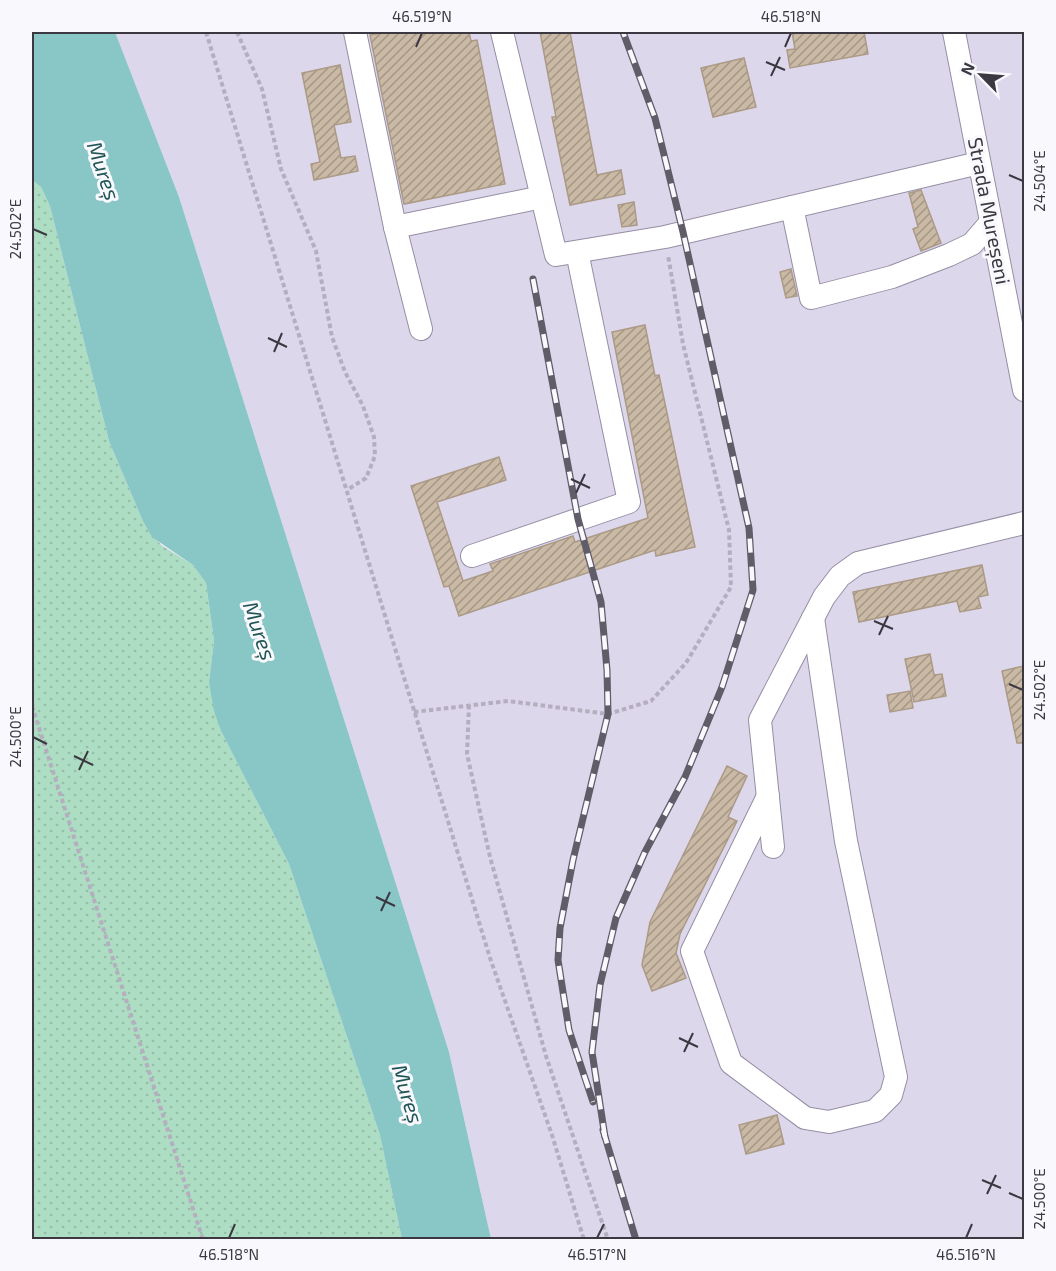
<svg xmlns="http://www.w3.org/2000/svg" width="1056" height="1271" viewBox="0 0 1056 1271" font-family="'Exo 2',sans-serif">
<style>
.industrial{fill:#ddd7ec}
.grass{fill:url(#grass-dots)}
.water{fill:#88c7c6}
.building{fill:url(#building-hatch);stroke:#ab9a86;stroke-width:1.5}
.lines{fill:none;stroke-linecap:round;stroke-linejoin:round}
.minor-casing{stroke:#968ea4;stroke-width:24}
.path{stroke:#b5aebf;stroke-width:4;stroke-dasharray:4.5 3;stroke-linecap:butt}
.minor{stroke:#fff;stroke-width:22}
.rail-casing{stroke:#605c68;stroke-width:7}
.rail{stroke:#f9f8fd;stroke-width:4.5;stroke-dasharray:14;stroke-linecap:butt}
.ticks{fill:none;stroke:#3b3842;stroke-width:2}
.labels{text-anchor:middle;stroke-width:6;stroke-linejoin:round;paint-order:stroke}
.street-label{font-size:20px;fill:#3b3842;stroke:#f9f8fd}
.water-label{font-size:21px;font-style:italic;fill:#1e5454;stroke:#f9f8fd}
.neatline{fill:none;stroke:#3b3842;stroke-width:2}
.ticks-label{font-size:15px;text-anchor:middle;fill:#3b3842}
</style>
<defs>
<pattern id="grass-dots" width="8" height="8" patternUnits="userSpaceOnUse" patternTransform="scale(1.5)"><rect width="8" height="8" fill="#addec4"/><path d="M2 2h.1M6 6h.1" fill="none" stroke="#96bfaa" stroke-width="1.8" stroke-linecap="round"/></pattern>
<pattern id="building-hatch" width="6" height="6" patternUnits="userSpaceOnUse" patternTransform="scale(1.5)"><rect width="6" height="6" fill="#cab9a4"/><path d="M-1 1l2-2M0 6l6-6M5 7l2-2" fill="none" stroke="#a59787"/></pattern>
</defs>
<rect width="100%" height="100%" fill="#efe7fb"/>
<!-- industrial -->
<path class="industrial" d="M115 32H1024V1239H491L449 1052 179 197Z"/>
<!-- grass -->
<path class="grass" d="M32 180 41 187 50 206 109 441 142 519 161 545 193 565 206 583 214 641 209 682 221 731 289 864 380 1135 402 1239H32Z"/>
<!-- water -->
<path class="water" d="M32 32H115L179 197 449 1052 491 1239H402L380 1135 289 864 221 731 214 711 209 682 214 641 206 583 193 565 152 537 142 519 109 441 50 206 41 187 32 180Z"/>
<!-- building -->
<g class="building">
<path d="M385 32H469L471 41 477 40 505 184 404 204 370 35Z"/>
<path d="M540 32H570L597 175 621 170 625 194 570 205 552 117H556Z"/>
<path d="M792 32H864L868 54 790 68 787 50 795 49Z"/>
<path d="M744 58 756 107 713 117 701 68Z"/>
<path d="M340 65 351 122 334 125 341 158 355 156 358 171 314 180 311 164 320 162 302 73Z"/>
<path d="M921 190 941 243 921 251 913 229 918 227 909 193Z"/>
<path d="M634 202 637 225 622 227 618 205Z"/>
<path d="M791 269 797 296 786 298 780 272Z"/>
<path d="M645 325 655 376 659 375 695 547 656 556 655 550 459 616 449 586 444 587 411 486 499 457 506 480 437 502 463 581 493 571 490 564 573 536 575 542 648 518 612 332Z"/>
<path d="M982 565 988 595 978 597 981 608 960 612 957 601 859 622 853 592Z"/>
<path d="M930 654 934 675 942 674 946 696 914 702 905 659Z"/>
<path d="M1024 666V743H1017L1002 671Z"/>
<path d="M910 691 913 708 890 712 887 695Z"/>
<path d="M727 766 747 776 728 817 737 821 680 934 676 953 686 978 652 991 642 965 650 922Z"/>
<path d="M777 1115 784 1144 746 1154 739 1125Z"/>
</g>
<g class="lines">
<defs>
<g id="minor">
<path d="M355 32 395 227 421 329"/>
<path d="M502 32 556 255 665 237 979 163"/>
<path d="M954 32 1024 390"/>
<path d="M792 207 811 298 892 277 949 255 972 244 991 222"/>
<path d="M395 227 542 197"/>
<path d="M472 556 629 502 577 252"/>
<path d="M768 796 692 951 731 1063 805 1118 829 1122 875 1111 891 1095 896 1077 846 841 813 618"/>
<path d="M773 847 760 720 824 597 840 576 858 563 1024 523"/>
</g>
</defs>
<!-- minor casing -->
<use href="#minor" class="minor-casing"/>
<!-- path -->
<g class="path">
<path d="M206 32 490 958 552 1135 584 1240"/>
<path d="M237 32 262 89 281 169 316 251 332 337 345 372 363 406 374 437 375 456 366 478 347 490"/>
<path d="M469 705 467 754 490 857 546 1056 608 1240"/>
<path d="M32 706 203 1240"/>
<path d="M414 712 508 701 608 714 651 701 686 663 731 587 729 530 683 344 668 255"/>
</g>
<!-- minor -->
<use href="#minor" class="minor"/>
<defs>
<g id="rail">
<path d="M533 279 578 519 601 602 607 670 608 714 573 860 560 928 558 960 569 1030 593 1102"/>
<path d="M603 1130 636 1240"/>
<path d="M605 1137 592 1052 600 985 616 918 645 852 685 777 722 687 753 590 749 528 683 232 655 118 623 32"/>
</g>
</defs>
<!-- rail casing -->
<use href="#rail" class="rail-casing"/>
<!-- rail -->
<use href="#rail" class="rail"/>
</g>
<!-- ticks -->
<path class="ticks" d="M416 47 422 33M785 47 791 33M766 62 785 70M771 76 780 57M1009 175 1023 181M33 229 47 235M268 338 287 347M274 352 282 333M571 479 590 488M576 493 585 474M874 621 893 629M879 635 888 616M1009 684 1023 690M33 737 47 744M74 756 93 765M79 770 88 751M376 897 395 906M381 911 390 892M679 1038 698 1047M684 1052 693 1033M982 1180 1001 1188M1009 1193 1023 1199M987 1194 996 1175M229 1238 235 1224M597 1238 604 1224M966 1238 972 1224"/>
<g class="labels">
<!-- street labels -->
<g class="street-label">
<text transform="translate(989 211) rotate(79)" y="7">Strada Mureșeni</text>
</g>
<!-- water labels -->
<g class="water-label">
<text transform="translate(103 171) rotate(71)" y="7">Mureș</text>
<text transform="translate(259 631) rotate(71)" y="7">Mureș</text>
<text transform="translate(407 1094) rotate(73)" y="7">Mureș</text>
</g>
</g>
<!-- border -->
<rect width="1056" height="1271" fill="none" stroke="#f9f8fd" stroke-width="66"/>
<!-- north arrow -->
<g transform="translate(981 75) rotate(295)" stroke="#f9f8fd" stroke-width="4.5" paint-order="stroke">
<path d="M0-4.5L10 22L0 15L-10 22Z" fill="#3b3842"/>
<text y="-9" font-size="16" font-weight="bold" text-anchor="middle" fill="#3b3842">N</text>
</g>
<rect x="33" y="33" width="990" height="1205" class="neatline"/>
<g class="ticks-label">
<text x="422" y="22">46.519°N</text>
<text x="791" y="22">46.518°N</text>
<text transform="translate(1040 181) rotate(-90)" y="5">24.504°E</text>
<text transform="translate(16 229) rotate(-90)" y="5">24.502°E</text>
<text transform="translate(1040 690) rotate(-90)" y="5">24.502°E</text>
<text transform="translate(16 737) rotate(-90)" y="5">24.500°E</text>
<text transform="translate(1040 1199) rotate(-90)" y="5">24.500°E</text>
<text x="229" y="1260">46.518°N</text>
<text x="597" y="1260">46.517°N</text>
<text x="966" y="1260">46.516°N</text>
</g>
</svg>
